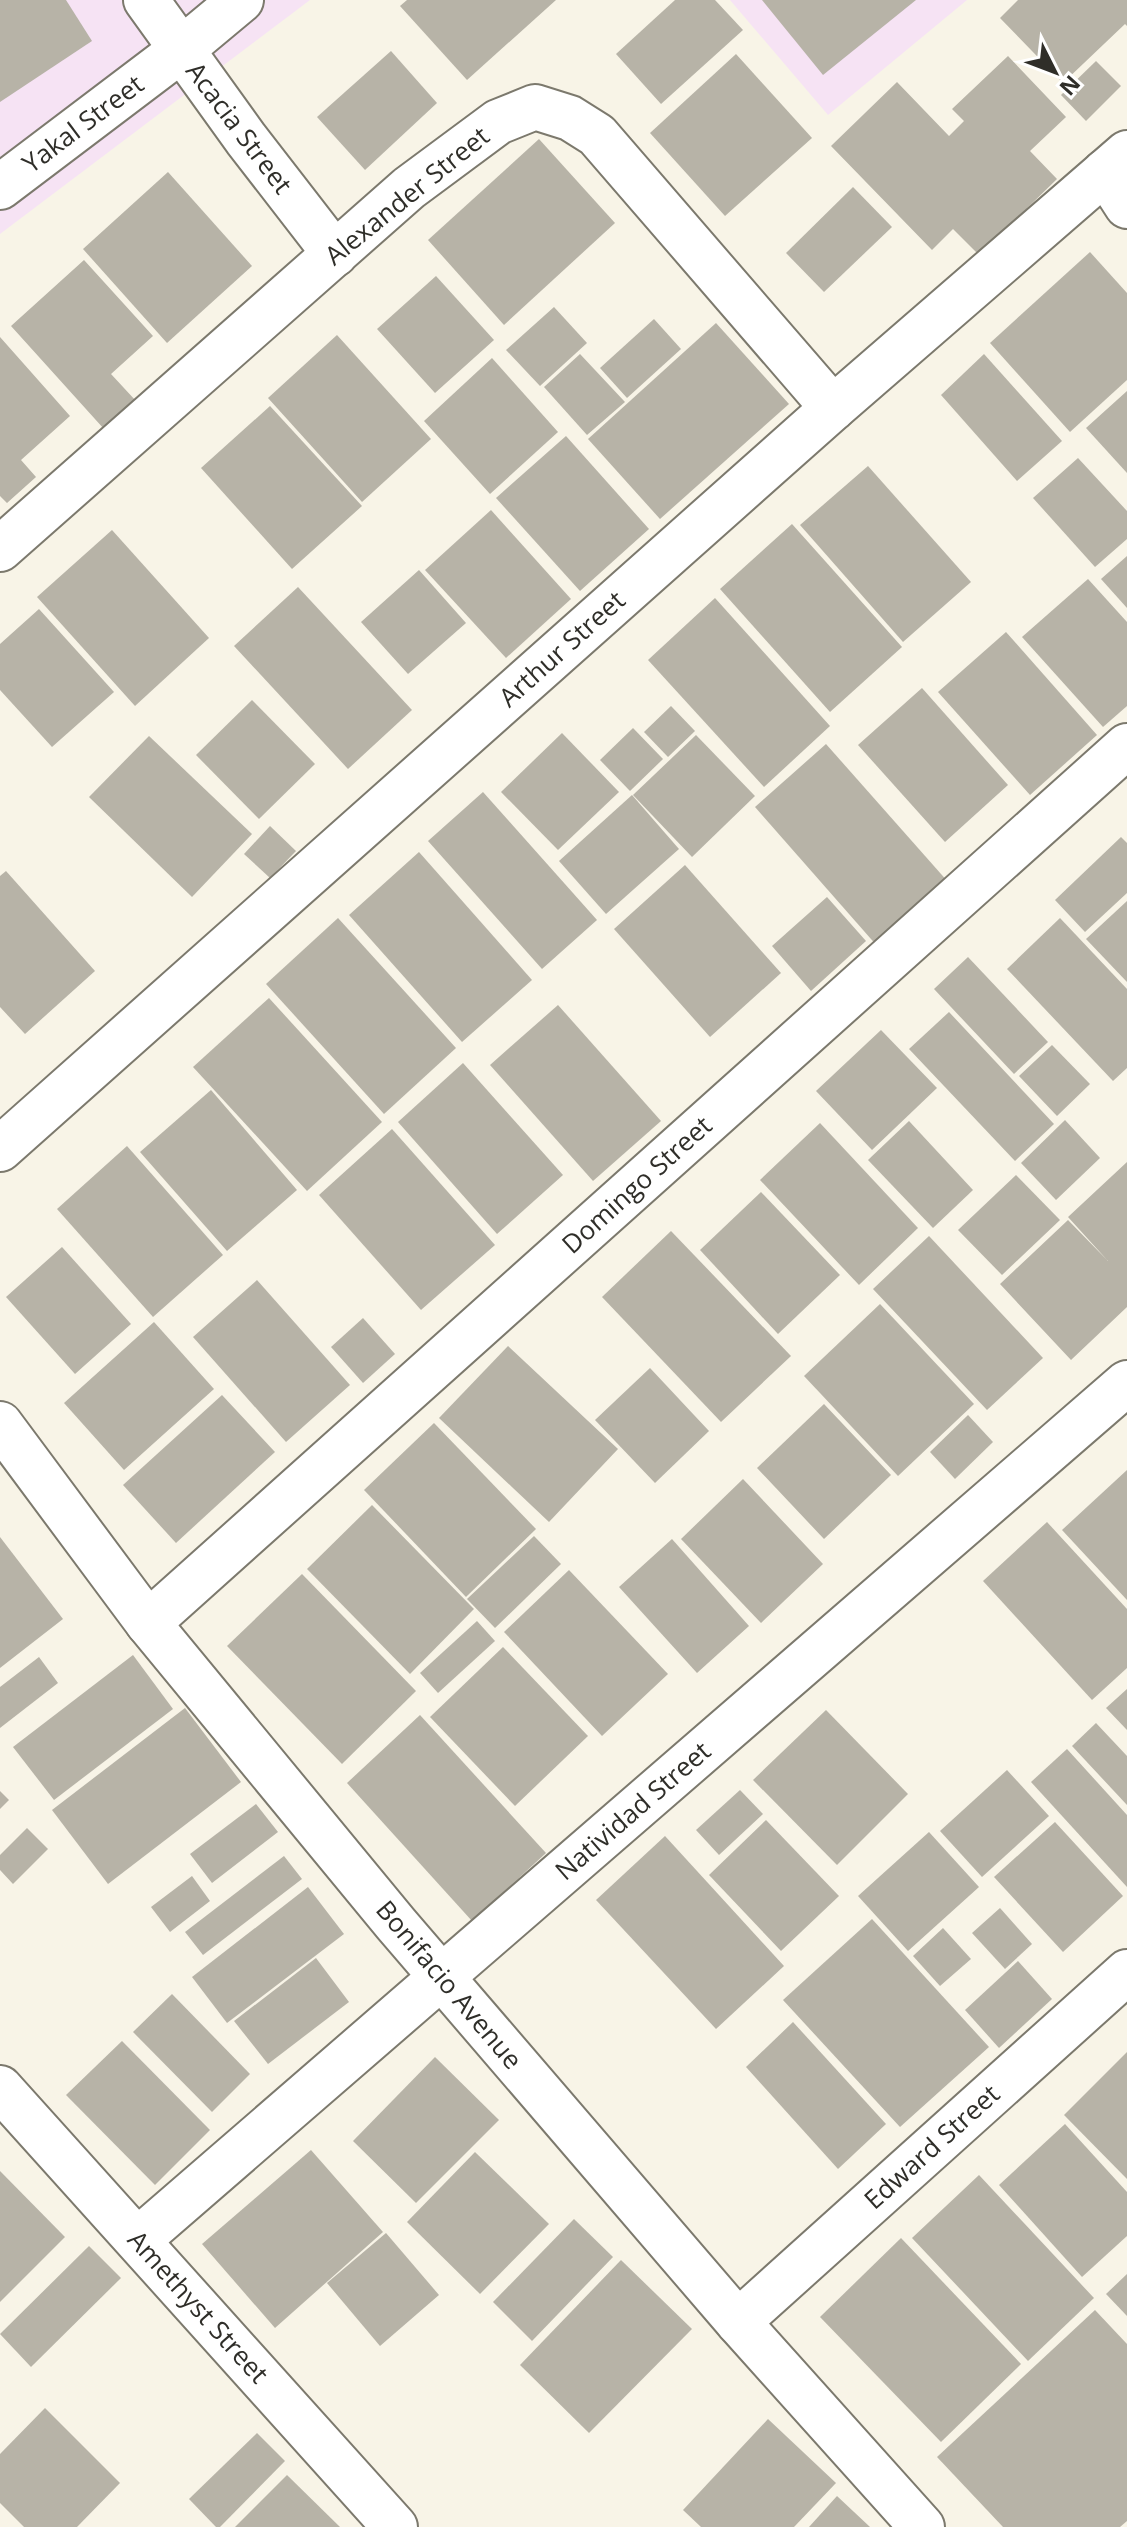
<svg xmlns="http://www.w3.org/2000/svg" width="1127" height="2527" viewBox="0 0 1127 2527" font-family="'Open Sans',sans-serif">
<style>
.industrial{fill:#f6e3f4}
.building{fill:#b7b3a7}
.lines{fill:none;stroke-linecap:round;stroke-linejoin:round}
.street-casing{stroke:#7c796d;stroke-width:48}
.street{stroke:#fff;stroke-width:44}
.labels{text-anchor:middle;stroke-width:8;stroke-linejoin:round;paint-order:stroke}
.street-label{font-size:26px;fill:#2f2e29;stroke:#fff}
</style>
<rect width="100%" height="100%" fill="#f8f4e7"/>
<!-- industrial -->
<g class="industrial">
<path d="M0 0H310L0 234Z"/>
<path d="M730 0H967L828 115Z"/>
</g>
<!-- building -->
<g class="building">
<path d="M0 0H66L92 41 0 102Z"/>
<path d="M407 0H556L467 80 400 6Z"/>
<path d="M675 0H715L743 30 661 104 616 54Z"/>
<path d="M762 0H916L823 75Z"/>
<path d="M1018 0H1127V26L1125 24 1063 83 1000 18Z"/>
<path d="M391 51 437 103 365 170 317 117Z"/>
<path d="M736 54 812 138 725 216 650 133Z"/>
<path d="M1008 56 1066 117 1030 151 1057 179 979 255 953 229 932 250 831 146 897 82 949 136 964 121 952 109Z"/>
<path d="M1096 61 1121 86 1086 121 1061 95Z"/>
<path d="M539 139 615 223 504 325 428 240Z"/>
<path d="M168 172 252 266 167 343 83 249Z"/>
<path d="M853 187 892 227 824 292 786 253Z"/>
<path d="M1090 252 1127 293V380L1070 432 990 343Z"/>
<path d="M84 260 153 336 111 374 136 401 104 429 11 326Z"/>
<path d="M436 276 494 340 435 393 377 329Z"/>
<path d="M554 307 587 343 540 386 506 350Z"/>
<path d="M654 319 681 349 627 398 600 368Z"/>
<path d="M716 323 789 404 660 519 588 439Z"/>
<path d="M337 335 431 439 362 502 268 398Z"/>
<path d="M0 337 70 416 21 460 36 477 7 503 0 496Z"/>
<path d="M580 354 625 402 587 435 544 387Z"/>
<path d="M984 354 1062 441 1017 481 941 395Z"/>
<path d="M492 358 558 432 490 494 424 421Z"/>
<path d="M1127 391V473L1086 428Z"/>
<path d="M270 406 362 506 292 569 201 468Z"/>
<path d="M566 436 649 529 580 591 496 498Z"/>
<path d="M1078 458 1127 511V539L1095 567 1033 498Z"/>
<path d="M868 466 971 582 903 642 800 525Z"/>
<path d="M491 510 571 599 506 658 425 570Z"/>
<path d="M792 524 902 647 830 712 720 589Z"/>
<path d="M112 530 209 638 135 706 37 597Z"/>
<path d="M1127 556V608L1101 579Z"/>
<path d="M419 570 466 623 408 674 361 622Z"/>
<path d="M1088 579 1127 622V706L1103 727 1022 637Z"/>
<path d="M298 587 412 710 348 769 234 646Z"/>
<path d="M715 598 830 726 764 787 648 660Z"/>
<path d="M39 609 114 692 52 747 0 690V644Z"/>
<path d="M1006 632 1097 735 1030 795 938 692Z"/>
<path d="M922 688 1008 785 945 842 858 745Z"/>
<path d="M252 700 315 764 259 819 196 755Z"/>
<path d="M671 706 695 731 668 757 644 732Z"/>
<path d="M633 728 663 759 630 791 600 760Z"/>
<path d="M562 733 619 792 558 850 501 792Z"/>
<path d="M696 735 755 796 692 857 633 795Z"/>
<path d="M149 736 252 834 192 897 89 797Z"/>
<path d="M826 744 949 883 878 947 755 807Z"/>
<path d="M483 792 597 920 542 969 428 841Z"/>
<path d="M632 795 679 849 606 914 559 861Z"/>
<path d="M270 826 296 851 270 878 244 854Z"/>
<path d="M1121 837 1127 843V893L1085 932 1055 900Z"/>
<path d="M419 852 532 980 462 1042 349 915Z"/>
<path d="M685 865 781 973 710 1037 614 929Z"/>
<path d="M6 871 95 971 25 1034 0 1007V876Z"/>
<path d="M827 897 866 941 811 991 772 946Z"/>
<path d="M1127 901V982L1086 939Z"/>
<path d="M338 918 456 1048 384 1114 266 984Z"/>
<path d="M1060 918 1127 989V1068L1113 1081 1007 969Z"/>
<path d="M968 957 1048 1042 1014 1074 934 989Z"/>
<path d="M269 998 382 1122 307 1191 193 1067Z"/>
<path d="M558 1005 661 1121 593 1181 490 1065Z"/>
<path d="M949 1012 1054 1124 1015 1161 909 1049Z"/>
<path d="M881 1030 937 1088 872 1150 816 1091Z"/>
<path d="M1052 1045 1090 1084 1057 1116 1019 1076Z"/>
<path d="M463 1063 563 1175 497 1234 398 1122Z"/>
<path d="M211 1090 297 1190 227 1251 140 1152Z"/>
<path d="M1065 1120 1100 1158 1056 1200 1021 1163Z"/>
<path d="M909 1121 973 1190 933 1228 868 1160Z"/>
<path d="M820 1123 918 1228 859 1285 760 1180Z"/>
<path d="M392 1129 495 1245 421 1310 319 1195Z"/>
<path d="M127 1146 223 1255 153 1317 57 1209Z"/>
<path d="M1127 1162V1307L1071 1360 1000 1284 1068 1220 1108 1261 1068 1217Z"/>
<path d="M1016 1175 1060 1220 1002 1275 958 1230Z"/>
<path d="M761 1192 840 1275 778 1334 700 1250Z"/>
<path d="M671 1231 791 1356 721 1422 602 1297Z"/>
<path d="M929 1236 1043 1358 987 1410 873 1289Z"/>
<path d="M62 1247 131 1324 75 1374 6 1297Z"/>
<path d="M257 1280 350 1385 286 1442 193 1337Z"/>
<path d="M880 1304 974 1404 898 1476 804 1376Z"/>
<path d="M363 1318 395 1354 363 1383 331 1347Z"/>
<path d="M154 1322 214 1389 124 1470 64 1403Z"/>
<path d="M508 1346 618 1449 549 1522 439 1418Z"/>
<path d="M650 1368 709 1431 655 1483 595 1420Z"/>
<path d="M222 1395 275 1452 176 1543 123 1485Z"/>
<path d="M824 1404 891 1475 824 1539 757 1468Z"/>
<path d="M968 1415 993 1442 955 1479 930 1452Z"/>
<path d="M434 1423 536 1529 466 1597 364 1490Z"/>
<path d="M1127 1470V1600L1062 1530Z"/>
<path d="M743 1479 823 1564 761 1623 681 1539Z"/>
<path d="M372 1505 474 1609 410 1674 307 1569Z"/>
<path d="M1047 1522 1127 1609V1668L1092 1700 983 1581Z"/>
<path d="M534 1536 561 1564 495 1628 467 1599Z"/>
<path d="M0 1537 63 1619 0 1668Z"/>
<path d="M672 1539 749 1626 697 1673 619 1587Z"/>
<path d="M569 1570 668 1674 602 1736 504 1632Z"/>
<path d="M302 1574 416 1691 342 1764 227 1646Z"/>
<path d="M477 1621 495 1641 438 1693 420 1673Z"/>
<path d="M503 1647 588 1736 515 1806 430 1717Z"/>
<path d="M133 1655 173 1709 54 1800 13 1747Z"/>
<path d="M39 1657 58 1683 0 1728V1687Z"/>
<path d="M1127 1689V1730L1106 1708Z"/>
<path d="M185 1708 241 1782 108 1884 52 1810Z"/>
<path d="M826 1710 908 1794 837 1865 753 1780Z"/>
<path d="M420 1715 546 1853 472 1921 347 1783Z"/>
<path d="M1096 1723 1127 1756V1805L1072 1746Z"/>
<path d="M1067 1749 1127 1815V1887L1031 1782Z"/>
<path d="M1007 1770 1049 1816 982 1877 940 1831Z"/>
<path d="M740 1790 763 1814 719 1855 696 1830Z"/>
<path d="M0 1791 9 1800 0 1809Z"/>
<path d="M256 1804 278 1832 212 1883 190 1854Z"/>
<path d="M766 1820 839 1896 781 1951 709 1875Z"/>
<path d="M1055 1822 1123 1896 1063 1952 994 1877Z"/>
<path d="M27 1828 48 1849 13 1884 0 1870V1855Z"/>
<path d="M929 1832 979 1887 908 1951 858 1896Z"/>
<path d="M665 1836 784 1966 716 2029 596 1900Z"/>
<path d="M284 1856 302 1879 203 1955 185 1932Z"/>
<path d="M192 1876 210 1901 170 1932 151 1907Z"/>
<path d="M308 1887 344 1934 227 2023 192 1977Z"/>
<path d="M1000 1908 1032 1944 1005 1969 972 1933Z"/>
<path d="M872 1919 989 2047 900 2127 783 2000Z"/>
<path d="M943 1928 971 1959 940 1986 913 1956Z"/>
<path d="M316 1958 349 2002 268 2064 234 2021Z"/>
<path d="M1018 1961 1052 1999 999 2048 965 2010Z"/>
<path d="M172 1994 250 2074 212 2112 133 2032Z"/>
<path d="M793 2022 886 2124 838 2169 746 2067Z"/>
<path d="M122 2041 210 2130 155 2185 66 2095Z"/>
<path d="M1127 2052V2179L1064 2115Z"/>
<path d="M435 2057 499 2120 416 2203 353 2141Z"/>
<path d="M1065 2124 1127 2192V2236L1082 2277 999 2185Z"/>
<path d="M311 2150 383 2232 275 2328 202 2244Z"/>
<path d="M475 2152 549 2224 480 2294 407 2222Z"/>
<path d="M0 2171 65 2237 0 2302Z"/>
<path d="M979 2175 1094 2298 1028 2361 912 2238Z"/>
<path d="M574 2219 613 2257 532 2341 493 2302Z"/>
<path d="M386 2233 439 2295 380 2346 327 2283Z"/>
<path d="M901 2238 1021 2364 941 2442 820 2317Z"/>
<path d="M89 2246 121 2278 31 2367 0 2334Z"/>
<path d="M621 2260 692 2329 589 2433 520 2365Z"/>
<path d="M1127 2274V2316L1106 2294Z"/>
<path d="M1095 2310 1127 2344V2521L1120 2527H1003L937 2457Z"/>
<path d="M45 2408 120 2483 77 2527H24L0 2503V2454Z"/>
<path d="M768 2419 836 2483 794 2527H701L683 2510Z"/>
<path d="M257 2433 285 2461 220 2527H216L189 2499Z"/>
<path d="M287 2475 340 2527H235Z"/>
<path d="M837 2496 870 2527H809Z"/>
</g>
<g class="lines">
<defs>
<g id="street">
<path d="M146 0 246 139 335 254"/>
<path d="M1105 172 1127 206"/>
<path d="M0 187 181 50 241 0"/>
<path d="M0 549 409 188 498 122 535 107 570 118 597 135 833 408"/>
<path d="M0 1149 833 408 1127 153"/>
<path d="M0 1424 148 1623 396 1924 738 2322 922 2527"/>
<path d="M148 1623 1127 746"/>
<path d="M0 2088 395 2527"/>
<path d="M139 2239 1127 1383"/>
<path d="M738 2322 1127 1972"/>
</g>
</defs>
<!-- street casing -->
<use href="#street" class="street-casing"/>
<!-- street -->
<use href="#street" class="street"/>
</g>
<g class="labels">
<!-- street labels -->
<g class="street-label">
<text transform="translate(83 124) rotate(-37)" y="9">Yakal Street</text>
<text transform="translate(239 128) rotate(53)" y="9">Acacia Street</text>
<text transform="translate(407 196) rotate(-39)" y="9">Alexander Street</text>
<text transform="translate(562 649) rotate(-42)" y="9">Arthur Street</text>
<text transform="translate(637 1185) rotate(-42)" y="9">Domingo Street</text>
<text transform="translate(633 1811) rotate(-41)" y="9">Natividad Street</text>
<text transform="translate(449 1985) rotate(50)" y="9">Bonifacio Avenue</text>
<text transform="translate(932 2147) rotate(-42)" y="9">Edward Street</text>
<text transform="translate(198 2307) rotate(48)" y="9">Amethyst Street</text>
</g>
</g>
<!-- north arrow -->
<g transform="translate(1055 72) rotate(132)" stroke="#ffffff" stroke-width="6" paint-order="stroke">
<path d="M0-6L14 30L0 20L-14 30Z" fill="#2f2e29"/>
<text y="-12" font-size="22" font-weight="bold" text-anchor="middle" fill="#2f2e29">N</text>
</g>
</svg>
